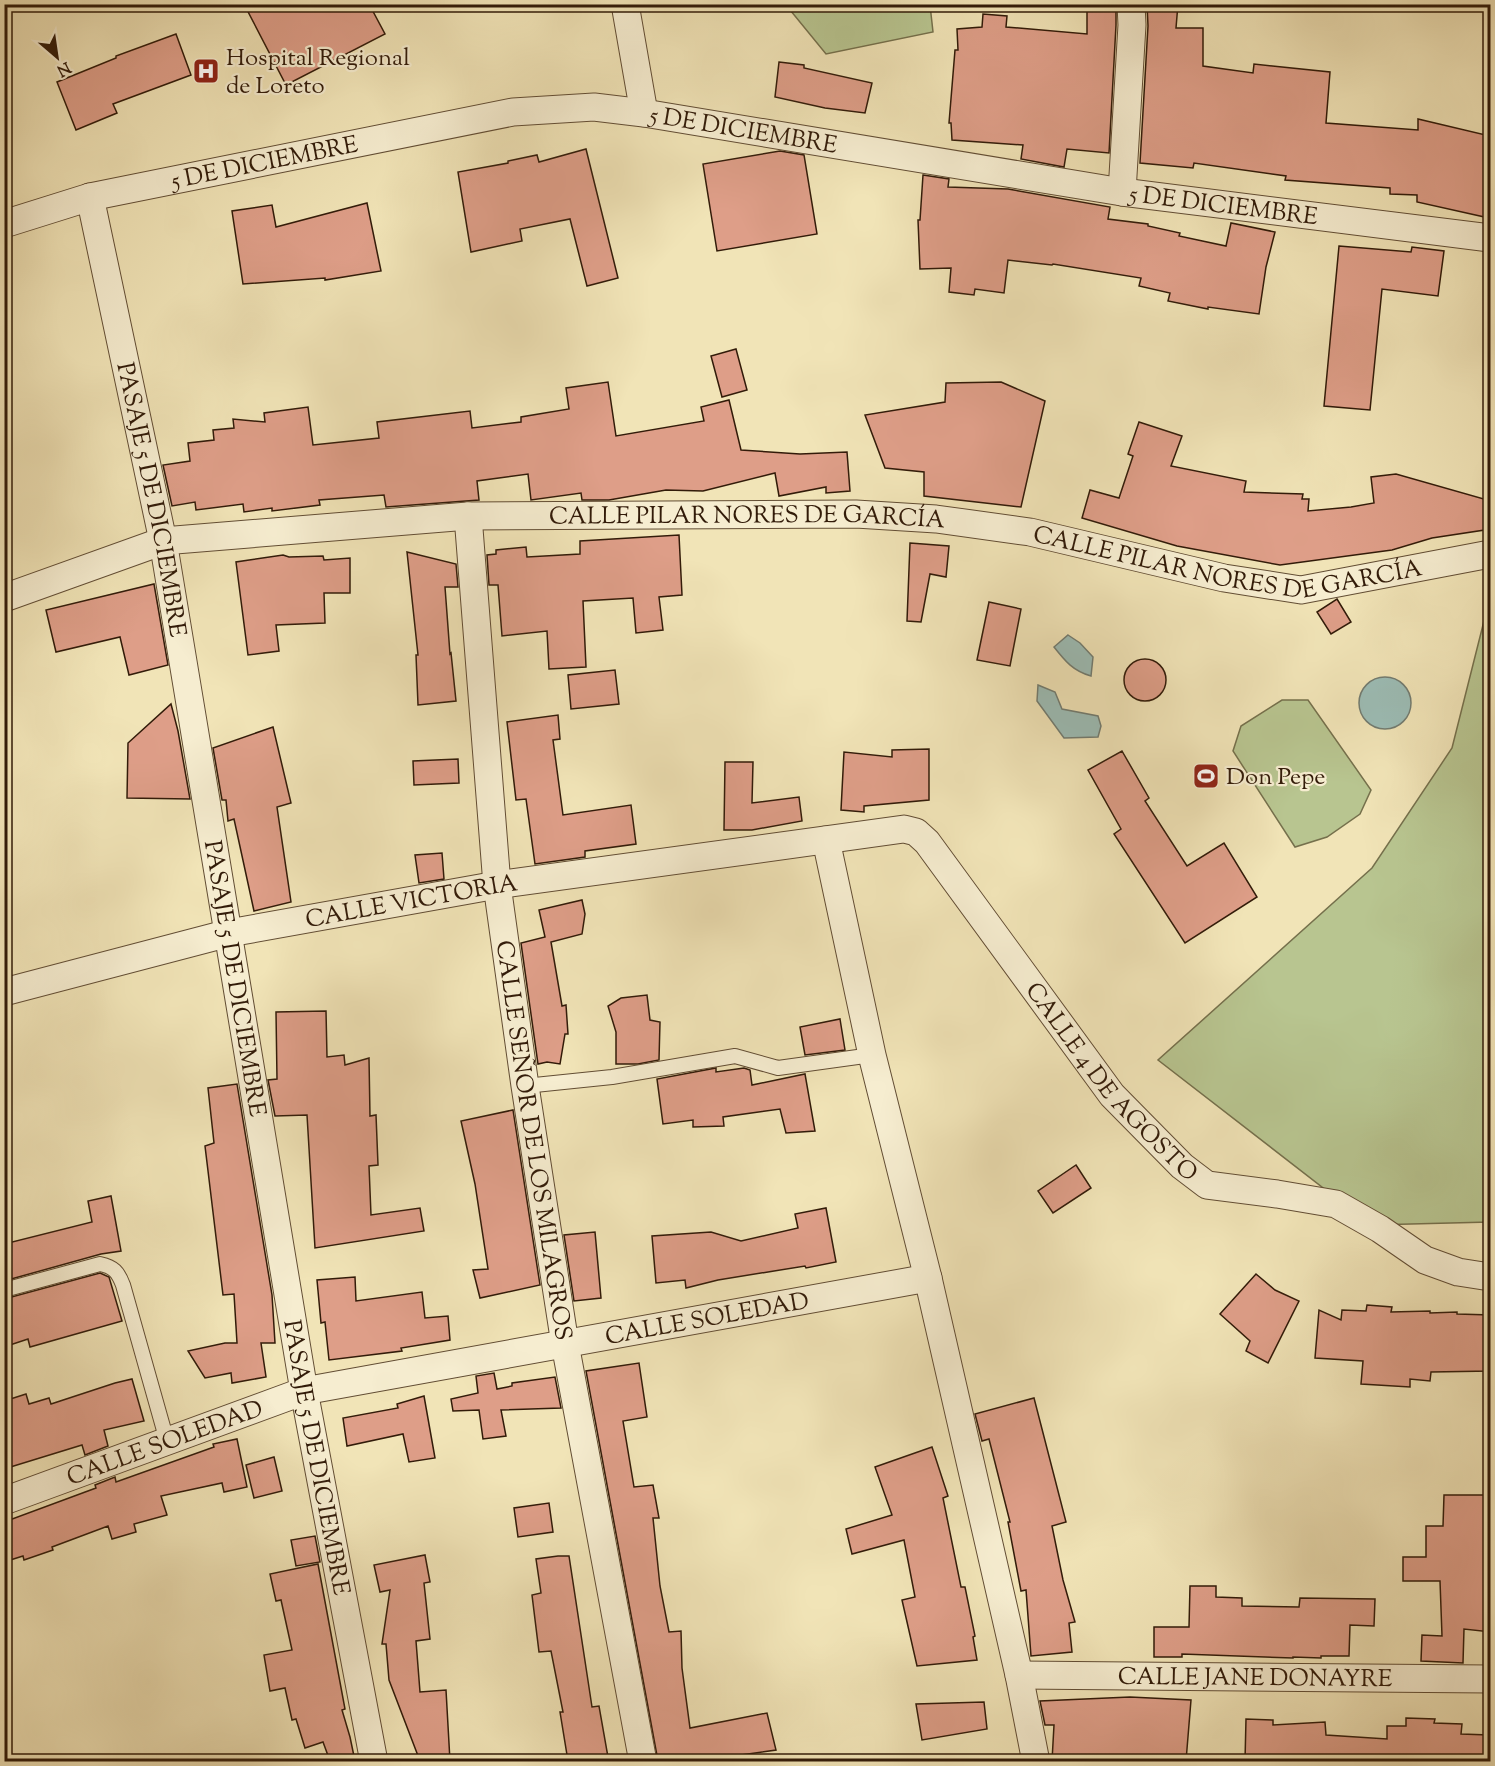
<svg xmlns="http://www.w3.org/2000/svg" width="1495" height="1766" viewBox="0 0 1495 1766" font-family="'Sorts Mill Goudy',serif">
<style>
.green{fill:#b8c590;stroke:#75704c;stroke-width:1.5}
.water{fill:#9cbdb6;stroke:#727c71;stroke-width:1.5}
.building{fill:#de9e88;stroke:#321b09;stroke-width:1.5}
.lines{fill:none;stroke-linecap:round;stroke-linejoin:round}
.service-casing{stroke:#624d34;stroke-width:16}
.minor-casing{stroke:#624d34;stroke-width:29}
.service{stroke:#f6edd0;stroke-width:14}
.minor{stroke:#f6edd0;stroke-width:27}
.labels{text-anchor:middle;stroke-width:4.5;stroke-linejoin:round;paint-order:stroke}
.poi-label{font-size:24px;fill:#321b09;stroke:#f6edd0;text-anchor:start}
.street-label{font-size:24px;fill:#321b09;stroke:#f6edd0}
</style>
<rect width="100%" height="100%" fill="#f1e4b7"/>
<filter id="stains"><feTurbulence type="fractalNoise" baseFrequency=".00333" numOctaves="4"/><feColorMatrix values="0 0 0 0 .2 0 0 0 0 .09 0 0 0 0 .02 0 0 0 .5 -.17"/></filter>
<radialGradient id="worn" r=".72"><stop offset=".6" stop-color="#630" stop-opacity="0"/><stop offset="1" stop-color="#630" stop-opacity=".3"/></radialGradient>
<!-- green -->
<g class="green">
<path d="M786 5H930L933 32 826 54Z"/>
<path d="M1490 610V1222L1371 1225 1158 1060 1372 868 1452 748 1486 613Z"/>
<path d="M1282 700H1308L1371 790 1360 814 1327 837 1295 847 1233 751 1241 726Z"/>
</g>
<!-- water -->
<g class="water">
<path d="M1068 635 1080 643 1093 657 1091 676C1073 671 1065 661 1054 647Z"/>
<circle cx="1385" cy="703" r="26"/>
<path d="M1038 685 1055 692 1062 709 1098 716 1101 726 1098 737 1064 738 1037 701Z"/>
</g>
<!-- building -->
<g class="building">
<path d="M244 4H369L385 34 286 85Z"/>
<path d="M1147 4H1178L1176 28H1203V66L1253 73 1254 64 1330 72 1326 123 1418 130V119L1490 136 1489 218 1417 202V195L1390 194V188L1285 180 1286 176 1194 163 1193 168 1140 163 1148 26Z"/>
<path d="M1087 10H1116V25L1109 153 1067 149 1064 167 1021 159 1023 145 952 140 951 123H949L955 50H958L957 29 982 27 983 14 1007 16 1006 27 1087 34Z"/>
<path d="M176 34 191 75 113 104 117 113 76 130 57 82 116 58V56Z"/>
<path d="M779 62 804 65V68L872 83 865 113 825 108 775 97Z"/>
<path d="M586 149 618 278 587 286 570 219 520 229 522 241 471 252 458 172 508 163V161L537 155 539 162Z"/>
<path d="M780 151 804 155 817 234 717 251 703 164Z"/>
<path d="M923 175 949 179 948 187 1008 189 1110 207 1108 219 1148 224V226L1180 233 1179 236 1226 246 1231 223 1275 232 1266 267 1259 314 1208 307V309L1168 301 1170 293 1139 286 1141 278 1053 264 1052 265 1008 260 1004 293 975 289 974 295 949 292 951 268 920 269 918 220H920Z"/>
<path d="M367 203 381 271 325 280V278L243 284 232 211 272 205 276 227Z"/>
<path d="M1339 246 1411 252 1412 247 1444 251 1438 296 1382 289 1370 410 1324 406Z"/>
<path d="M736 349 747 390 722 397 711 356Z"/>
<path d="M608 382 616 436 704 421 701 407 729 400 741 450 800 454 847 452 850 491 826 493V487L779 496 775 473 703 491 666 490 609 500H582L581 493 531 500 528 474 477 481 479 500 386 507 384 495 319 500 320 505 272 511V508L244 512 243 504 196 510 195 502 172 506 163 465 190 461 188 443 214 440 213 430 234 428 233 419 265 422 264 413 308 407 313 445 379 438 377 422 470 411 472 428 521 422V417L569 409 566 388Z"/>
<path d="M1001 382 1045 401 1021 507 924 496V472L885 468 865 415 945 402 946 383Z"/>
<path d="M1139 422 1182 436 1171 466 1246 481 1244 492 1303 494 1302 499H1309L1308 511 1351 507 1374 503 1371 477 1396 474 1491 501V529L1432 538 1392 550 1280 565 1177 546 1082 518 1090 490 1119 498 1133 456 1128 454Z"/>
<path d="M679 535 682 595 659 597 663 630 636 633 633 598 583 601 586 667 549 669 547 631 502 636 498 585H489L487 555 496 554V550L526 547 527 557 580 554V541Z"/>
<path d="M910 543 949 546 946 577 930 574 921 622 907 621Z"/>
<path d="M407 552 456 564 458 587H445L450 654 451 653 456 701 418 705 416 655H418Z"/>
<path d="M283 555 289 557 323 556 324 560 350 558V593H324L325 623 276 625 279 651 248 655 236 562Z"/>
<path d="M154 584 168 665 129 675 120 637 56 652 46 610Z"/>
<path d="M1337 599 1351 622 1331 634 1317 612Z"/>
<path d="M989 602 1021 609 1010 666 977 660Z"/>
<circle cx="1145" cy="680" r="21"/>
<path d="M615 670 619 704 571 709 568 675Z"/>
<path d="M171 704 178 731 190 799 127 798 128 743Z"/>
<path d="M558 715 560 739 553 740 563 815 631 805 636 844 585 851V857L535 864 526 799 516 800 507 722Z"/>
<path d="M273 727 291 803 277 807 291 902 254 911 234 819 228 821 226 800H222L213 748Z"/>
<path d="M929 749V800L864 806V812L841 810 844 752 892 757V750Z"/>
<path d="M1122 751 1149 798 1145 801 1187 866 1224 843 1257 897 1185 943 1114 834 1121 829 1088 770Z"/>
<path d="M458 759 459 783 414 785 413 761Z"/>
<path d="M725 762H753L752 803 799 797 802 821 752 830H724Z"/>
<path d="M442 853 444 879 419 883 415 855Z"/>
<path d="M582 900 585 914 582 934 551 942 562 1006 566 1005 568 1034H565L560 1064 547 1062 538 1064 521 943 545 937 539 910Z"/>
<path d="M647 995 650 1020 660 1022 659 1060 638 1064H616V1032L608 1006 621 998Z"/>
<path d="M326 1011 327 1057 344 1055 345 1065 369 1058 370 1116 376 1115 378 1165 369 1166 371 1215 420 1208 424 1231 315 1248 307 1115 275 1116 268 1080 277 1079 276 1012Z"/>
<path d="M840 1019 845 1050 805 1055 800 1027Z"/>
<path d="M716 1068V1072L744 1068 750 1070 752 1085 805 1074 815 1131 786 1133 780 1109 723 1117 724 1126 693 1127V1120L663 1124 657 1079Z"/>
<path d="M237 1084 272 1295 275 1343H261L266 1377 232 1383 231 1373 205 1378 188 1351 225 1343H237L234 1294 223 1295 205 1146 214 1143 208 1088Z"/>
<path d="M513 1110 540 1285 480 1298 473 1270 488 1269 475 1184 461 1121Z"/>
<path d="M1076 1165 1091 1188 1053 1213 1038 1191Z"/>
<path d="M111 1196 121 1251 101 1254 4 1281V1244L92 1222 88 1201Z"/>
<path d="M826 1208 836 1262 806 1268 805 1266 718 1280 686 1288 685 1280 656 1283 652 1236 711 1232 741 1241 798 1228 795 1214Z"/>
<path d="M595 1232 601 1298 574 1301 564 1235Z"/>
<path d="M100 1273 109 1277 122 1321 30 1347 28 1339 4 1347V1299Z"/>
<path d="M1256 1274 1275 1290 1299 1301 1268 1363 1246 1351 1250 1341 1220 1314Z"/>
<path d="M355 1277 356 1301 422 1292 425 1318 448 1316 450 1340 401 1348 402 1351 329 1360 325 1322 321 1323 317 1280Z"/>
<path d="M1367 1305 1392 1307 1391 1312 1430 1311V1313L1457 1312V1314L1491 1315V1371L1431 1372 1430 1381 1410 1379V1387L1361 1384 1363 1361 1315 1358 1319 1310 1341 1320 1342 1310 1366 1311Z"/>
<path d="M639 1363 647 1417 623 1421 634 1487 653 1485 659 1518H653L660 1586 669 1632 681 1631 682 1668 690 1728 767 1713 776 1750 698 1761H658L586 1371Z"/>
<path d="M494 1373 497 1389 512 1386V1383L555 1377 561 1408 501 1410 506 1436 483 1439 479 1410 453 1411 451 1399 478 1393 476 1376Z"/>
<path d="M132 1379 144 1421 104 1430 108 1446 85 1455 82 1445 4 1469V1401L26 1394 29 1404 49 1398 51 1404 115 1383Z"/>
<path d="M424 1396 435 1458 409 1462 403 1434 347 1446 343 1418 398 1408 397 1404Z"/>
<path d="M1034 1398 1066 1522 1052 1526 1063 1580 1075 1622 1069 1623 1072 1652 1031 1656 1026 1590 1021 1591 1008 1522H1010L989 1439 982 1441 975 1414Z"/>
<path d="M237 1439 247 1487 224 1492 222 1483 161 1496 167 1515 134 1524 136 1532 112 1539 108 1526 52 1547 53 1550 24 1560 23 1556 4 1562V1522L96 1488 95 1485 115 1477 116 1482 214 1447 213 1444Z"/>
<path d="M932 1447 948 1496 943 1498 961 1587H965L975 1636 973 1637 977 1660 917 1666 902 1600 915 1597 904 1540 852 1554 846 1529 892 1515 875 1467Z"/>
<path d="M274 1457 282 1491 254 1498 246 1465Z"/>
<path d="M1444 1495H1491V1632L1464 1629 1463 1663 1421 1661 1422 1635 1442 1636 1440 1581H1403V1557H1426V1526H1443Z"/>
<path d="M549 1503 553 1532 518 1537 514 1508Z"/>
<path d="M315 1536 320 1562 296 1566 291 1540Z"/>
<path d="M425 1555 430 1582 424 1583 430 1639 416 1641 420 1692 446 1690 450 1761H420L389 1680 386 1644H382L390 1590 380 1592 374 1565Z"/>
<path d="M558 1556H569L592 1707 599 1706 608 1757 568 1761 560 1712H563L551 1651 539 1652 532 1595 541 1593 536 1559Z"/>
<path d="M318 1564 345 1709 342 1710 350 1737 355 1761H330L323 1742 305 1748 296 1719 292 1720 285 1688 270 1691 264 1655 292 1650 281 1600 276 1601 270 1574Z"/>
<path d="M1190 1586H1216V1597L1242 1598V1606L1299 1607 1300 1598 1375 1599 1374 1626 1350 1625 1349 1656H1321V1658L1293 1657V1658L1182 1654V1657H1154V1627H1189Z"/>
<path d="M1130 1697 1191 1700 1186 1761H1161V1757H1085V1761H1052L1054 1725H1045L1040 1701Z"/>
<path d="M984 1702 987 1729 922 1740 916 1704Z"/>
<path d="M1406 1718 1435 1719 1434 1723 1462 1724 1461 1734 1489 1735 1487 1761H1245L1246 1719 1273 1720V1725L1325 1722 1326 1735 1387 1739V1726H1406Z"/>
</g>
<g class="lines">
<defs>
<g id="service">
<path d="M525 1086 612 1077 735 1056 778 1068 872 1055"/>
<path d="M4 1290 100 1264C114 1267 118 1272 123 1285L167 1441"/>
</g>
<g id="minor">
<path d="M625 4 644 113"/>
<path d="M1122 192 1132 25 1131 4"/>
<path id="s1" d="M90 197 163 541 304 1391 374 1762"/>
<path id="s2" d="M4 224 90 197 513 112 594 107 644 113 1122 192 1490 238"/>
<path id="s3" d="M468 516 497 885 525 1086 565 1344 643 1762"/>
<path id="s4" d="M4 598 163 541 468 516 856 514 936 519 1030 532 1224 578 1301 590 1490 554"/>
<path d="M826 840 872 1055 928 1278 1019 1675 1036 1762"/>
<path id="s5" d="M4 992 229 933 497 885 904 829 916 832 927 842 1112 1095 1182 1166 1207 1185 1277 1194 1336 1204 1380 1229 1425 1260 1458 1272 1490 1277"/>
<path id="s6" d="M4 1501 304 1391 928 1278"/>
<path id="s7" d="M1019 1675 1490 1679"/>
</g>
</defs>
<!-- service casing -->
<use href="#service" class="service-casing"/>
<!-- minor casing -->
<use href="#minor" class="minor-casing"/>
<!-- service -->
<use href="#service" class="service"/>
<!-- minor -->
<use href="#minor" class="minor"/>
</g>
<!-- icons -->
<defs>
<symbol id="hospital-square" viewBox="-11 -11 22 22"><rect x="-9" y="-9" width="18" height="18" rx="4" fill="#8f2418" stroke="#f6edd0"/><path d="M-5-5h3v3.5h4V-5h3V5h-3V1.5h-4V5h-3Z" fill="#fff"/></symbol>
<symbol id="stadium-square" viewBox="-11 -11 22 22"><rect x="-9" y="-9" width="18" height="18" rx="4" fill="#8f2418" stroke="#f6edd0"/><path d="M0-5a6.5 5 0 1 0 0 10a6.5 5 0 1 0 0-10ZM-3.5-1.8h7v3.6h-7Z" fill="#fff"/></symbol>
</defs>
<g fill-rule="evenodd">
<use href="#hospital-square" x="191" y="56" width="30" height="30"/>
<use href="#stadium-square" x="1191" y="761" width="30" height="30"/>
</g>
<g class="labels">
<!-- poi labels -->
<g class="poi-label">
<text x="226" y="65">Hospital Regional<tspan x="226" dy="28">de Loreto</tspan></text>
<text x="1226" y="784">Don Pepe</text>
</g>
<!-- street labels -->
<g class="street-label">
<text dy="8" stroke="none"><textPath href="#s2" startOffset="754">5 DE DICIEMBRE</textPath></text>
<text dy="8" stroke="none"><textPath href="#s2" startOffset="268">5 DE DICIEMBRE</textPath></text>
<text dy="8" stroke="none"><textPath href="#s2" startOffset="1240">5 DE DICIEMBRE</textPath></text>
<text dy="8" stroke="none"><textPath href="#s1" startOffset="309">PASAJE 5 DE DICIEMBRE</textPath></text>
<text dy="8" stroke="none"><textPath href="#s4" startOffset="754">CALLE PILAR NORES DE GARCÍA</textPath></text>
<text dy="8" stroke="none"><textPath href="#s4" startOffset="1240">CALLE PILAR NORES DE GARCÍA</textPath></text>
<text dy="8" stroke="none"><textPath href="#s5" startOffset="418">CALLE VICTORIA</textPath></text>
<text dy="8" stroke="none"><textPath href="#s1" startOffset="795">PASAJE 5 DE DICIEMBRE</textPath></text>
<text dy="8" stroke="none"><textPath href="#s5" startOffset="1246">CALLE 4 DE AGOSTO</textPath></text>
<text dy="8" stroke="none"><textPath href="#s3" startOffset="628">CALLE SEÑOR DE LOS MILAGROS</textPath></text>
<text dy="8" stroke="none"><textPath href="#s6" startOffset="729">CALLE SOLEDAD</textPath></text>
<text dy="8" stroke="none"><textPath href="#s6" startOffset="171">CALLE SOLEDAD</textPath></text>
<text dy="8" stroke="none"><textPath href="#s1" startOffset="1281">PASAJE 5 DE DICIEMBRE</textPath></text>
<text dy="8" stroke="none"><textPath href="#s7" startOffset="236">CALLE JANE DONAYRE</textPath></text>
</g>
</g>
<!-- margin -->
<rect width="1495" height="1766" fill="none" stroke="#f1e4b7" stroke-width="24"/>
<rect x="6" y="6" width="1483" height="1754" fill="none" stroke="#321b09" stroke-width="3"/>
<rect x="12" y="12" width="1471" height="1742" fill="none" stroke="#321b09" stroke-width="1.5"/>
<!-- north arrow -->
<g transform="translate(57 57) rotate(151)" stroke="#f6edd0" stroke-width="4.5" paint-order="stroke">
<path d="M0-4.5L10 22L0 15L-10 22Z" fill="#321b09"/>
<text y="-9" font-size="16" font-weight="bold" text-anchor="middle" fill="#321b09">N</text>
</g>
<rect width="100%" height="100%" filter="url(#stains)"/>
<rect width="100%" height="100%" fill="url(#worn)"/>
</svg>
